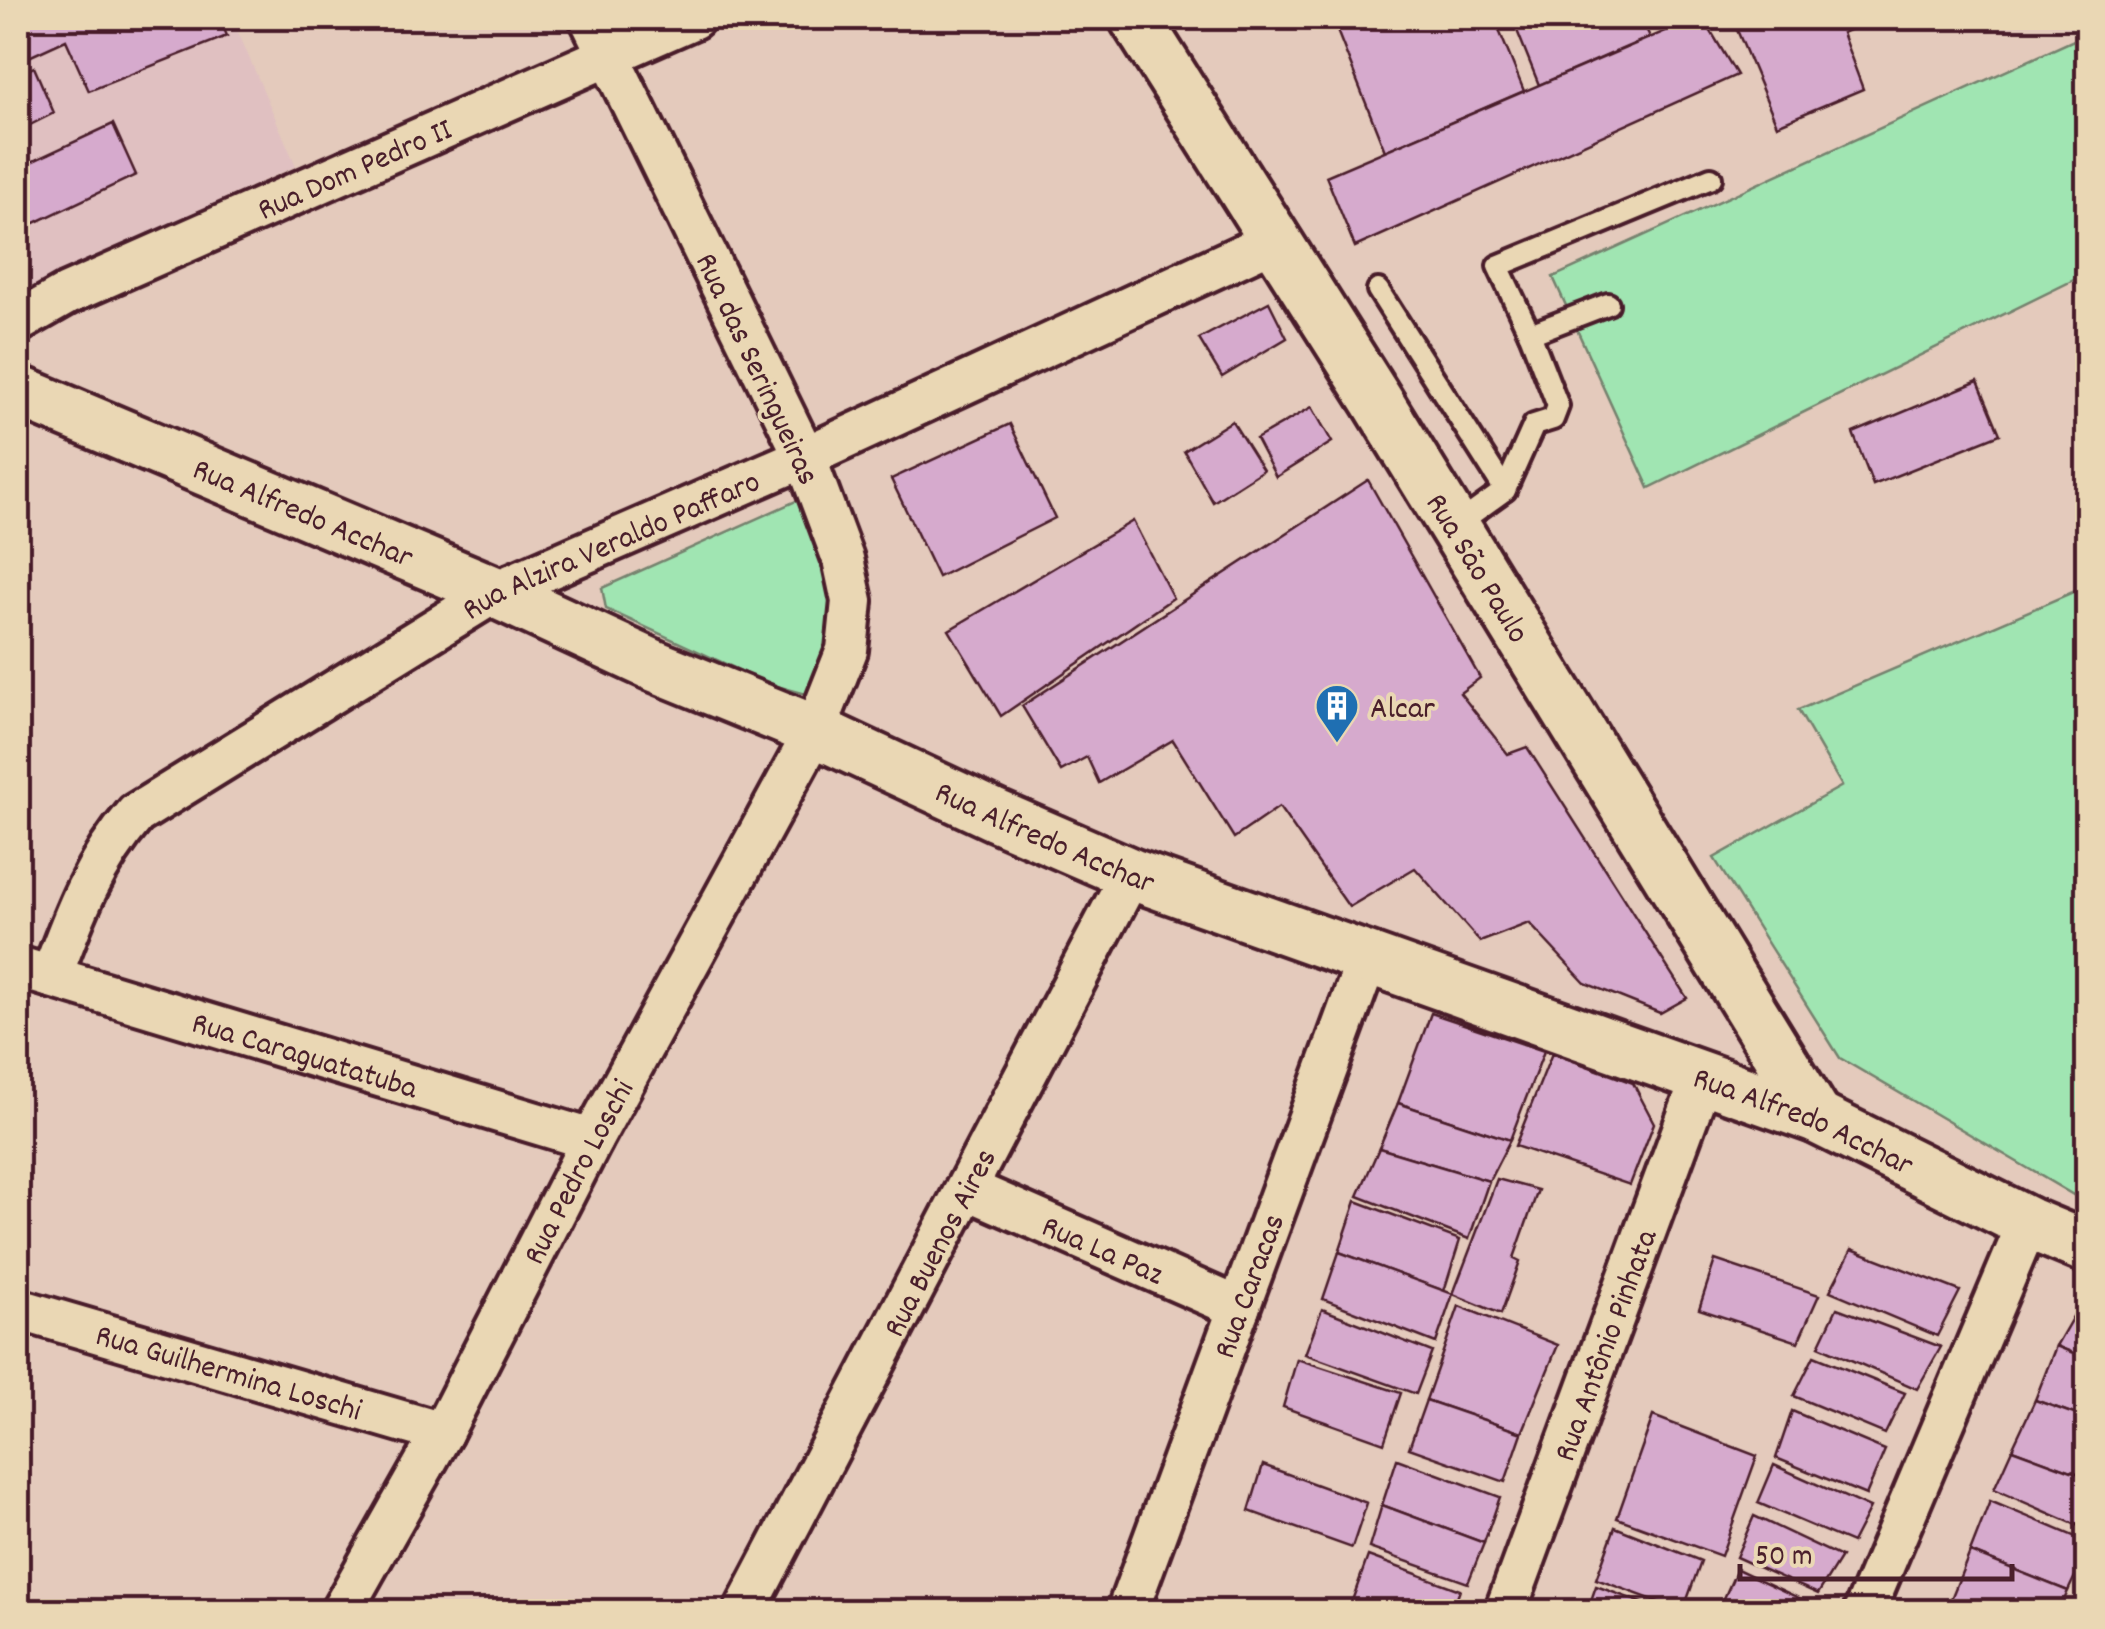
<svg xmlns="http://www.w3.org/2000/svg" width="2105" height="1629" viewBox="0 0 2105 1629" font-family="Dekko,sans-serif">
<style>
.built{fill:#e0c0c1}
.green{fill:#a0e5b2;stroke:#75826e;stroke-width:2.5}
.building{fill:#d6aacd;stroke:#4a1f2b;stroke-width:2.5}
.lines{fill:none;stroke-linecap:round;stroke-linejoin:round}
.service-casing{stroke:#4a1f2b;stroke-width:28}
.minor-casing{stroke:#4a1f2b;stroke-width:48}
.tertiary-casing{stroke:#4a1f2b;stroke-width:58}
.service{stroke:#ead7b4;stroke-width:20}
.minor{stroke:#ead7b4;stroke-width:40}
.tertiary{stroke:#ead7b4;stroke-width:50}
.labels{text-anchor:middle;stroke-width:8;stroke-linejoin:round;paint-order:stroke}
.street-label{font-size:32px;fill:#4a1f2b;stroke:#ead7b4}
.poi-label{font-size:32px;fill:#4a1f2b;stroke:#ead7b4;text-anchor:start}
</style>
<rect width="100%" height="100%" fill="#e4cabc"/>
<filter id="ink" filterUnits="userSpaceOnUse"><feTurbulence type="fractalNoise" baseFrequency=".01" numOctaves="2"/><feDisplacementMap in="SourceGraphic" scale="20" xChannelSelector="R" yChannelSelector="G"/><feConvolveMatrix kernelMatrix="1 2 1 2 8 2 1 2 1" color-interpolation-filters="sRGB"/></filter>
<g filter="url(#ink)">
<!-- built -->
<path class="built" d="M18 18H232L296 166 18 292Z"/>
<!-- green -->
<g class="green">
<path d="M2087 34V311L2074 280 1649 488 1553 277Z"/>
<path d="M798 500C827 550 852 602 829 662 825 673 816 685 810 695L769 684 606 609 602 588Z"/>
<path d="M2087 586V1203L1840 1058 1714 858 1842 786 1798 710Z"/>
</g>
<!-- building -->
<g class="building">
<path d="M18 18H220L227 36 89 91 66 40 18 62Z"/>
<path d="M1332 18H1494L1524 91 1385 151Z"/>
<path d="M1512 18H1641L1650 37 1539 85Z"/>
<path d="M1696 18H1703L1737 75 1355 247 1326 176Z"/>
<path d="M1732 18H1876L1842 33 1863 89 1777 125Z"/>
<path d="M34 67 54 113 18 131V75Z"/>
<path d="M113 124 136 175 18 231V168Z"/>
<path d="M1269 302 1287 338 1222 377 1199 339Z"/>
<path d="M1978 381 2000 434 1873 485 1853 433Z"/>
<path d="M1312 407 1332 442 1276 477 1256 439Z"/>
<path d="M1232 421 1263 470 1213 502 1184 451Z"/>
<path d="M1010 424 1055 518 938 577 891 479Z"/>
<path d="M1368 480 1480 678 1460 693 1508 754 1527 747 1687 998 1660 1013 1585 983 1529 923 1480 942 1415 868 1349 907 1279 807 1234 838 1173 740 1099 783 1087 757 1061 771 1022 706Z"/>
<path d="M1133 521 1173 598 1001 716 949 630Z"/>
<path d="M1431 1013 1544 1051 1510 1140 1398 1103Z"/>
<path d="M1552 1053 1633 1083 1654 1123 1630 1185 1515 1146Z"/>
<path d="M1398 1103 1510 1140 1489 1181 1379 1148Z"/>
<path d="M1379 1148 1489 1181 1469 1239 1358 1196Z"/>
<path d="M1497 1179 1538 1190 1514 1258 1520 1261 1501 1314 1453 1294Z"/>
<path d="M1356 1201 1460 1240 1444 1291 1339 1252Z"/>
<path d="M1852 1249 1960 1291 1937 1336 1830 1291Z"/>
<path d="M1339 1252 1453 1294 1436 1343 1323 1299Z"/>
<path d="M1715 1260 1819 1295 1798 1342 1699 1309Z"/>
<path d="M1459 1306 1558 1345 1522 1433 1426 1400Z"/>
<path d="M1837 1308 1941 1347 1917 1389 1819 1346Z"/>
<path d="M1322 1309 1432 1352 1416 1394 1305 1354Z"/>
<path d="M2088 1309V1359L2056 1346 2075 1313Z"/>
<path d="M2056 1346 2088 1359V1419L2035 1400Z"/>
<path d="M1814 1356 1905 1393 1885 1434 1794 1396Z"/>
<path d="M1297 1359 1401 1393 1384 1443 1283 1407Z"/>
<path d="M1426 1400 1522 1433 1505 1482 1409 1448Z"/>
<path d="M2035 1400 2088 1419V1477L2012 1449Z"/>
<path d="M1792 1411 1885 1450 1866 1495 1776 1458Z"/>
<path d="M1653 1416 1757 1456 1721 1556 1617 1518Z"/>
<path d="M2012 1449 2088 1477V1530L1994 1489Z"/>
<path d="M1397 1459 1500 1497 1484 1543 1382 1505Z"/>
<path d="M1263 1465 1367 1503 1352 1548 1249 1511Z"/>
<path d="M1774 1465 1870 1508 1852 1543 1758 1503Z"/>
<path d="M1990 1501 2088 1542V1549L2068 1591 1970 1552Z"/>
<path d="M1382 1505 1484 1543 1468 1583 1369 1548Z"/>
<path d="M1754 1516 1841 1557 1818 1594 1736 1557Z"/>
<path d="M1615 1527 1701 1561 1683 1611 1596 1579Z"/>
<path d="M1970 1552 2068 1591 2059 1612H1977L1951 1599Z"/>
<path d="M1368 1556 1460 1590 1452 1612H1348Z"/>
<path d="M1737 1569 1820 1608 1818 1612H1718Z"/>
<path d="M1596 1586 1667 1612H1587Z"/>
<path d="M1951 1599 1977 1612H1946Z"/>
</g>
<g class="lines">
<defs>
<g id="service">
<path d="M1378 290 1505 490"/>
<path d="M1530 334 1608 304"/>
<path d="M1455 526 1505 490 1534 425 1553 419 1558 406 1530 334 1498 266 1711 178"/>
</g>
<g id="minor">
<path id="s1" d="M18 322 67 294 694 18"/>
<path id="s2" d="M18 967 592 1140"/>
<path id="s3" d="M51 977C74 915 92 865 136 814L495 592 805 457 1277 239"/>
<path id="s4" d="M968 1189 1239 1308"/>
<path id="s5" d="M18 1309 442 1433"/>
<path id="s6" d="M341 1612 442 1433 592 1140 815 731 847 650 852 601 843 559 805 457 590 18"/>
<path id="s7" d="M744 1612 1131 874"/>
<path id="s8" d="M1127 1612 1367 960"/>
<path id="s9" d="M1505 1612 1702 1078"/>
<path d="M1864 1612 2028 1223"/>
</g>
<g id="tertiary">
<path id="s10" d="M1135 18 1376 399 1817 1118"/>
<path id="s11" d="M18 391 495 592 655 666 815 731 997 816 1131 874 1817 1118 2028 1223 2088 1248"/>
</g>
</defs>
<!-- service casing -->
<use href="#service" class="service-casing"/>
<!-- minor casing -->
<use href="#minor" class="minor-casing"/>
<!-- tertiary casing -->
<use href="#tertiary" class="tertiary-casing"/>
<!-- service -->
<use href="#service" class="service"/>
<!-- minor -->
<use href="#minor" class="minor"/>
<!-- tertiary -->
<use href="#tertiary" class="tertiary"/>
</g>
</g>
<!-- icons -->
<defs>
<symbol id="building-pin" viewBox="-11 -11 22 30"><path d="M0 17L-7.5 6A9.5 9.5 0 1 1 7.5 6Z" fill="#1f6fb2" stroke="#ead7b4"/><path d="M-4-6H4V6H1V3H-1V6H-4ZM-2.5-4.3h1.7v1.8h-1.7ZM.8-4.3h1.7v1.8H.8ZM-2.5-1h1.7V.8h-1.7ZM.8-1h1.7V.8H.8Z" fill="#fff"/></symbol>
</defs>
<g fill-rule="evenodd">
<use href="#building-pin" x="1312" y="681" width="50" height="68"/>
</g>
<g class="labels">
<!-- street labels -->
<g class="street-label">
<text dy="11" stroke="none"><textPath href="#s1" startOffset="370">Rua Dom Pedro II</textPath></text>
<text transform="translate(759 368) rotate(65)" y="11">Rua das Seringueiras</text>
<text dy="11" stroke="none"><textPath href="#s11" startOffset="310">Rua Alfredo Acchar</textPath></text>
<text dy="11" stroke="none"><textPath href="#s3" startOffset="732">Rua Alzira Veraldo Paffaro</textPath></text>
<text dy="11" stroke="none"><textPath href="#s10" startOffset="648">Rua São Paulo</textPath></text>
<text dy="11" stroke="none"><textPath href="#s11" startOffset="1120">Rua Alfredo Acchar</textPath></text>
<text dy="11" stroke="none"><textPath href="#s2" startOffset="300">Rua Caraguatatuba</textPath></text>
<text dy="11" stroke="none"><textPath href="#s11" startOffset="1930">Rua Alfredo Acchar</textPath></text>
<text dy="11" stroke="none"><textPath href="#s6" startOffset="500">Rua Pedro Loschi</textPath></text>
<text dy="11" stroke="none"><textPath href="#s7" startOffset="418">Rua Buenos Aires</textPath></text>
<text dy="11" stroke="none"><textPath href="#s4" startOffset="148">Rua La Paz</textPath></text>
<text dy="11" stroke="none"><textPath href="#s8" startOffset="348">Rua Caracas</textPath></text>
<text dy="11" stroke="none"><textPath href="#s9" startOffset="285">Rua Antônio Pinhata</textPath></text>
<text dy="11" stroke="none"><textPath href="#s5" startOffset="220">Rua Guilhermina Loschi</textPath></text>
</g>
<!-- poi labels -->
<g class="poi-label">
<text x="1370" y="717">Alcar</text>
</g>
</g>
<!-- margin -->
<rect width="2105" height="1629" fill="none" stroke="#ead7b4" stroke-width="60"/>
<rect x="30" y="30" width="2045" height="1569" fill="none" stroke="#4a1f2b" stroke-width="4" filter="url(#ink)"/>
<!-- scale -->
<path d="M1740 1564v15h272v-15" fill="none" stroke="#4a1f2b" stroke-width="5"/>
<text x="1755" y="1564" font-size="30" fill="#4a1f2b" stroke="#ead7b4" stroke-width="8" paint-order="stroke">50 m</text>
</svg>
